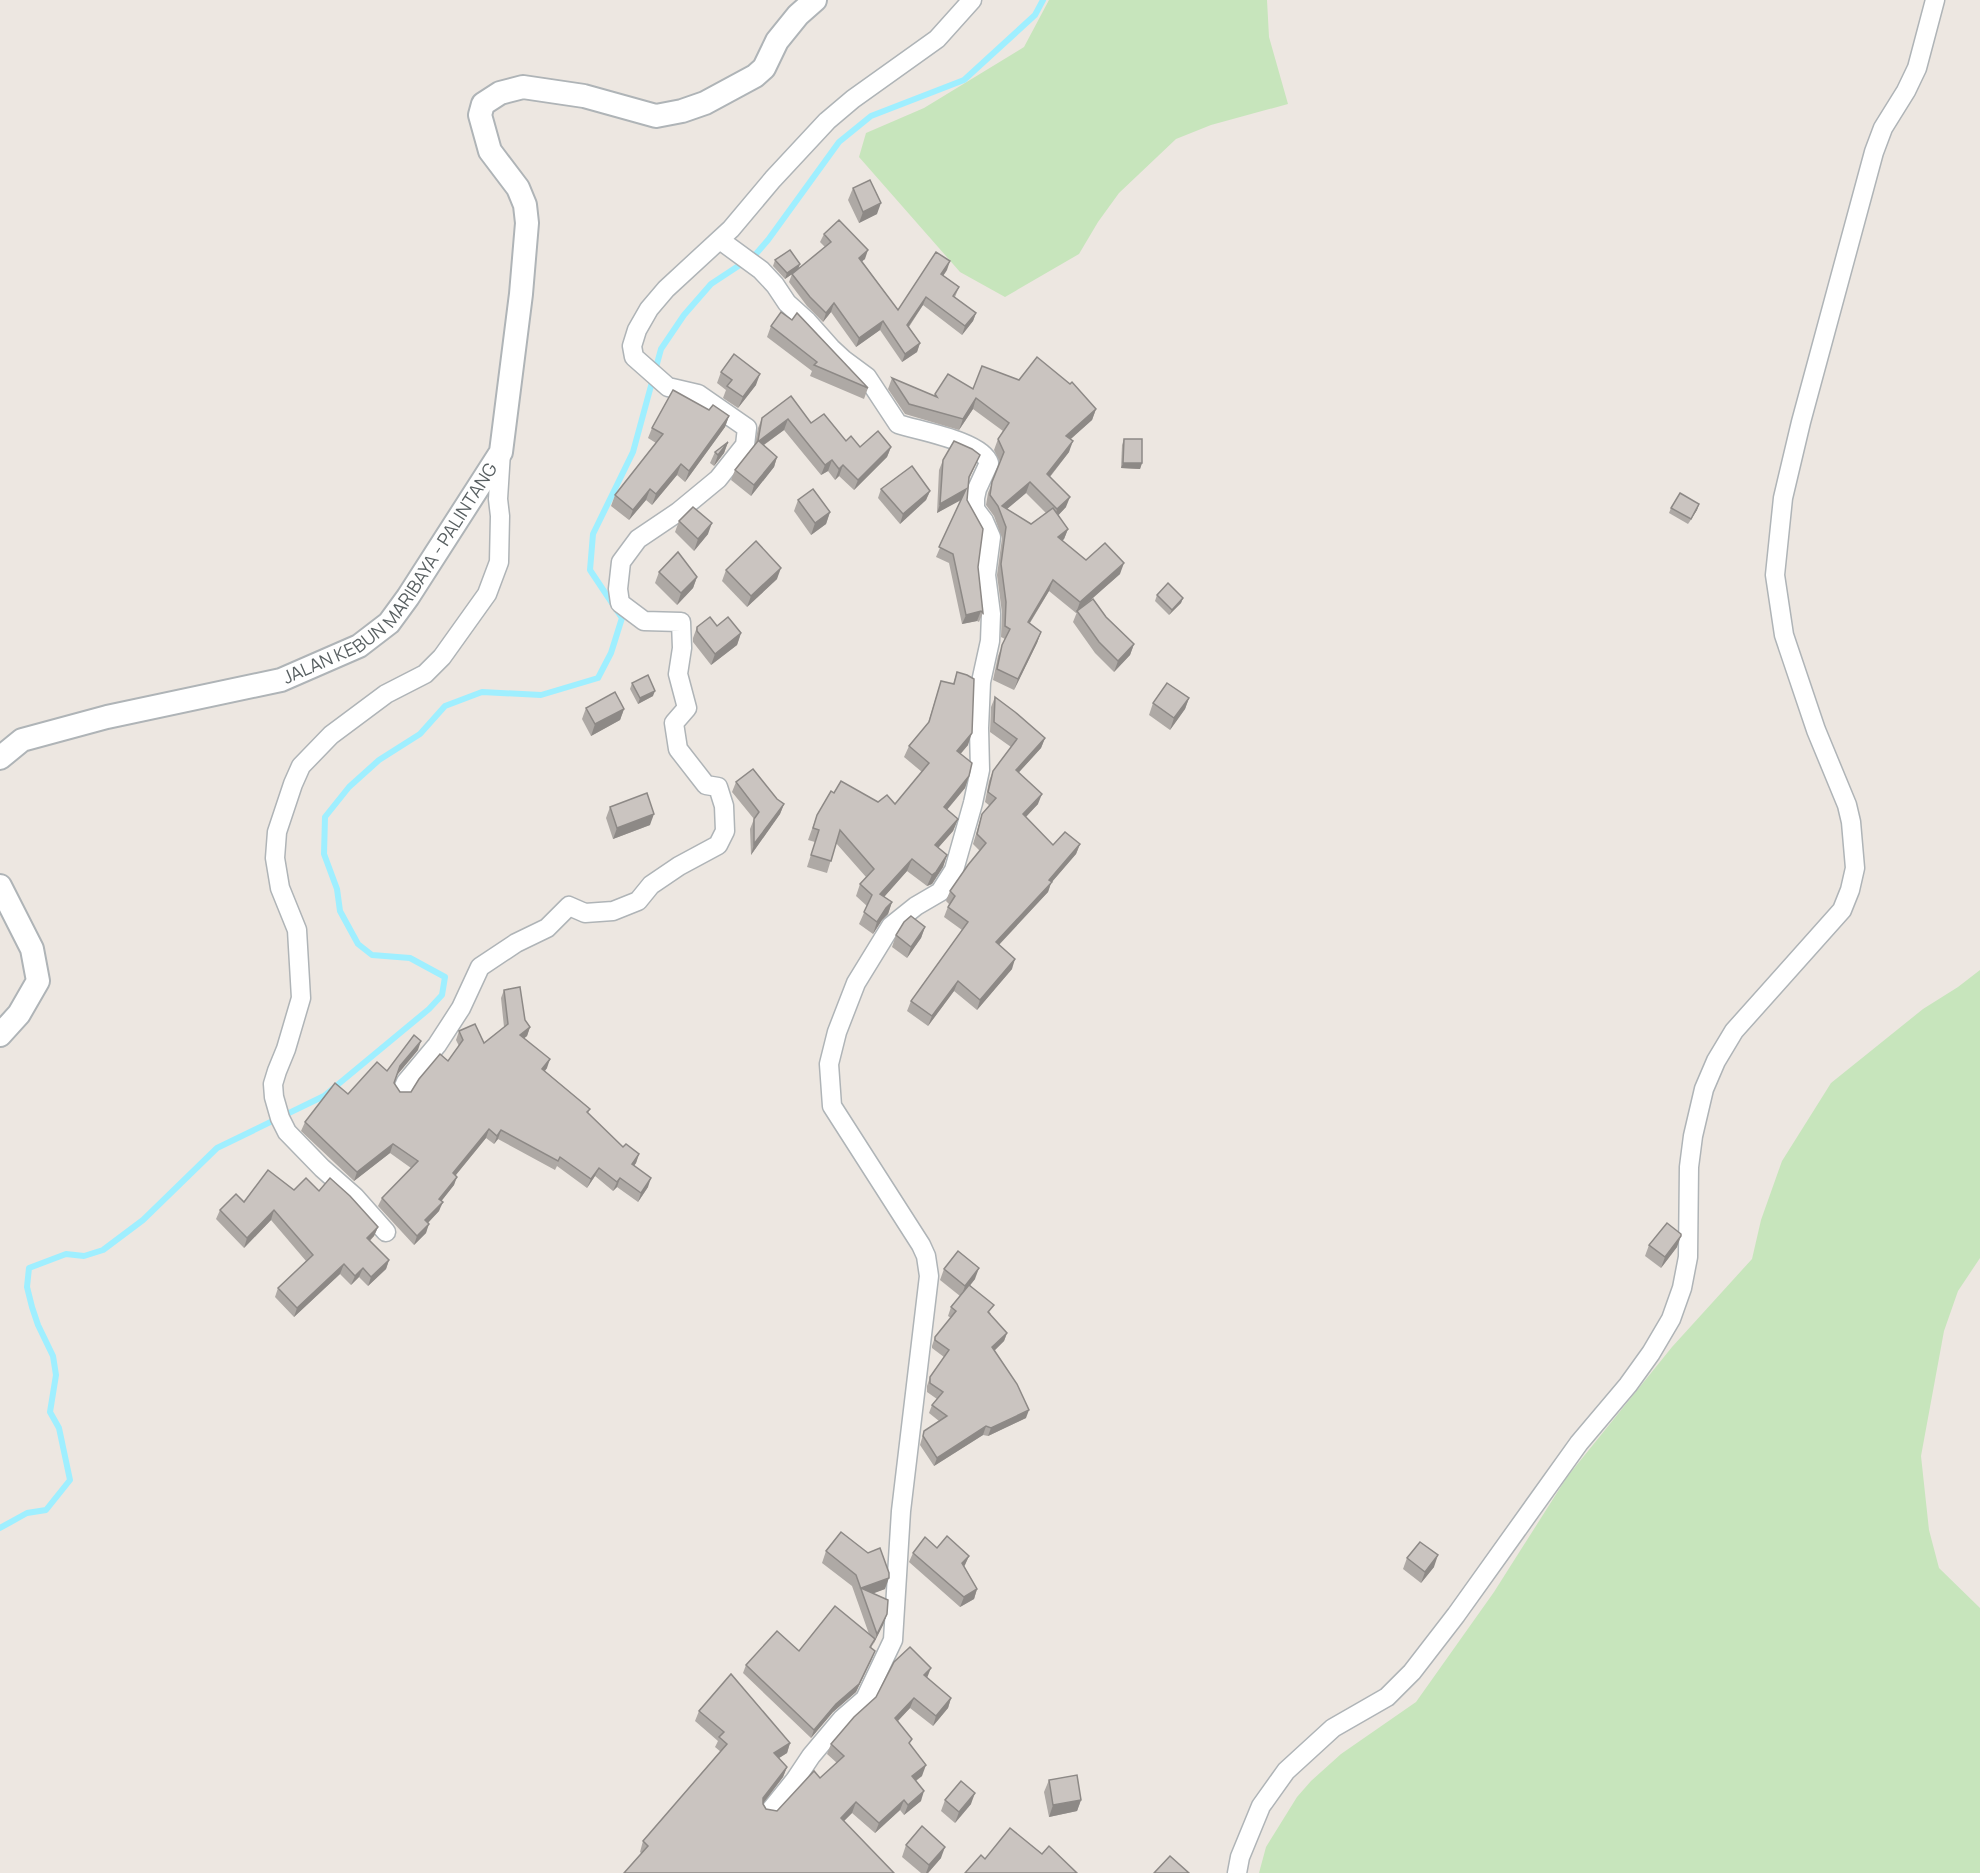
<svg xmlns="http://www.w3.org/2000/svg" width="1980" height="1873" viewBox="0 0 1980 1873" font-family="Manrope,sans-serif">
<style>
.green{fill:#c7e5bc}
.lines{fill:none;stroke-linecap:round;stroke-linejoin:round}
.stream{stroke:#9fefff;stroke-width:6}
.minor-casing{stroke:#afb4b7;stroke-width:21}
.tertiary-casing{stroke:#afb4b7;stroke-width:26}
.minor{stroke:#fff;stroke-width:18}
.tertiary{stroke:#fff;stroke-width:22}
.wall{fill:#aea9a5;fill-rule:evenodd}
.shaded-wall{fill:#8d8986}
.building{fill:#cac4c0;stroke:#8d8986;stroke-width:1.5}
.labels{text-anchor:middle;stroke-width:4.5;stroke-linejoin:round;paint-order:stroke}
.street-label{font-size:18px;fill:#596062;stroke:#fff}
</style>
<rect width="100%" height="100%" fill="#ede7e1"/>
<!-- green -->
<g class="green">
<path d="M1049 0H1267L1269 37 1288 104 1211 125 1176 139 1119 193 1098 222 1079 254 1005 297 960 272 859 157 866 133 924 108 1024 47Z"/>
<path d="M1980 970V1258L1958 1291 1944 1331 1921 1456 1929 1530 1939 1568 1980 1608V1873H1259L1266 1847 1297 1797 1311 1781 1341 1754 1416 1702 1494 1592 1567 1477 1672 1347 1752 1259 1761 1220 1782 1161 1831 1083 1923 1009 1958 987Z"/>
</g>
<g class="lines">
<!-- stream -->
<path class="stream" d="M0 1528 27 1513 46 1510 70 1480 59 1428 50 1412 56 1375 53 1356 38 1325 32 1307 27 1287 29 1268 66 1254 84 1256 103 1250 143 1220 217 1148 324 1096 429 1009 442 995 445 977 410 958 372 955 358 944 340 911 337 889 324 854 325 817 349 787 379 760 420 734 445 706 482 692 541 695 598 678 611 653 622 618 590 570 593 534 633 452 661 349 684 315 711 284 755 255 768 240 839 142 871 116 964 80 1035 15 1043 0"/>
<defs>
<g id="minor">
<path d="M720 240 761 270 775 285 787 303 807 321 831 348 844 360 867 377 898 424C919 431 982 441 989 463L977 489 975 498V509L984 521 991 537 986 575 991 614 990 641 981 682 979 728 980 770 973 803 954 870 940 892 916 906 891 926 856 983 837 1032 829 1064 832 1106 921 1245 926 1256 929 1276 901 1511 893 1640 865 1699 842 1719 811 1756 795 1780 770 1811"/>
<path d="M402 1091 406 1082 437 1045 461 1008 480 967 516 943 547 928 569 906 585 913 613 911 638 901 651 885 679 866 718 845 725 831 724 806 718 787 706 785 678 749 674 723 687 708 678 674 682 648 681 622 644 621 620 603 618 589 621 562 638 539 678 512 718 479 745 445 747 428 698 394 668 387 634 357 632 346 637 330 649 309 666 289 731 229 773 179 827 121 853 99 937 39 972 0"/>
<path d="M386 1232 355 1197 322 1168 287 1132 280 1118 274 1097 273 1084 277 1071 286 1049 301 998 297 930 280 888 275 858 277 832 293 784 301 766 331 735 386 694 425 674 442 657 487 594 499 562 500 516 498 499 501 452"/>
<path d="M1237 1873 1240 1857 1261 1806 1286 1771 1333 1728 1387 1697 1412 1672 1456 1615 1579 1443 1628 1385 1651 1353 1671 1319 1682 1288 1688 1257 1689 1167 1693 1136 1704 1089 1716 1061 1734 1031 1842 910 1850 890 1855 868 1851 822 1847 805 1816 730 1784 635 1775 575 1783 498 1801 422 1874 152 1883 128 1906 91 1917 68 1935 0"/>
</g>
<g id="tertiary">
<path id="s1" d="M0 758 22 740 107 717 281 680 359 646 389 623 408 597 501 452 521 294 527 223 525 205 518 188 490 151 480 115 483 104 500 93 523 87 584 96 656 116 682 111 705 103 755 76 764 68 777 41 798 15 815 0"/>
<path d="M0 886 32 949 38 981 19 1014 0 1035"/>
</g>
</defs>
<!-- minor casing -->
<use href="#minor" class="minor-casing"/>
<!-- tertiary casing -->
<use href="#tertiary" class="tertiary-casing"/>
<!-- minor -->
<use href="#minor" class="minor"/>
<!-- tertiary -->
<use href="#tertiary" class="tertiary"/>
</g>
<!-- wall -->
<g class="wall">
<path d="M853 188 877 214 859 223 848 200Z"/>
<path d="M824 234 865 259 862 261 898 310 947 270 943 276 959 287 955 297 976 313 973 321 962 335 923 305 909 327 920 343 917 352 902 362 880 330 856 347 831 312 823 322 807 306 789 282 792 274 785 279 773 266 775 260 798 269 825 247 820 242Z"/>
<path d="M771 326 868 388 864 399 810 376 812 371 767 337Z"/>
<path d="M721 372 756 385 738 408 723 398 726 390 717 383Z"/>
<path d="M892 378 934 396 935 394 973 389 1096 409 1092 420 1070 439 1069 452 1050 477 1066 507 1058 515 1068 529 1064 539 1062 541 1086 560 1120 574 1083 606 1106 617 1134 644 1130 655 1114 672 1095 653 1073 622 1077 612 1076 613 1049 591 1030 623 1041 632 1037 643 1014 690 993 680 998 656 1005 639 1001 637 1002 613 997 575 1002 538 994 516 986 505 988 493 1000 462 994 450 998 439 1003 431 973 409 959 430 905 414 888 389ZM1026 493 1046 513 1031 524 1007 509Z"/>
<path d="M791 396 811 423 846 441 860 447H891L887 457 854 490 839 476 835 480 828 471 821 475 784 430 764 445 777 457 774 467 751 496 731 480 735 470 755 444 758 428 762 418Z"/>
<path d="M709 410 729 416 725 427 685 482 677 475 652 505 646 500 629 520 611 506 615 495 656 443 648 438 652 428Z"/>
<path d="M1124 439 1142 463 1140 469 1121 468 1122 445Z"/>
<path d="M728 442 724 453 714 466 710 463 715 452Z"/>
<path d="M980 455 969 479 967 500 978 567 983 613 979 622 977 621 962 624 949 563 936 557 961 499 937 513 939 470 943 460Z"/>
<path d="M881 489 930 491 926 500 900 524 878 498Z"/>
<path d="M798 500 830 512 826 524 811 535 794 511Z"/>
<path d="M1699 504 1697 510 1688 524 1669 513 1671 508Z"/>
<path d="M679 521 708 534 694 551 675 532Z"/>
<path d="M726 570 777 579 747 607 722 581Z"/>
<path d="M659 572 697 577 693 588 677 605 655 583Z"/>
<path d="M1157 595 1183 598 1181 603 1169 615 1155 601Z"/>
<path d="M717 626 741 633 737 645 711 665 693 642V638L697 627Z"/>
<path d="M957 672 968 745 960 754 969 776 965 788 947 810 958 819 953 831 938 848 947 855 943 867 932 884 927 886 907 871 884 897 892 902 888 914 882 920 873 934 859 924 867 906 856 896 860 884 866 877 836 843 827 873 807 867 815 842 808 840 817 815 834 793 878 802 895 804 922 772 904 757 909 746 928 723 941 681 953 684Z"/>
<path d="M632 683 653 696 638 704 630 689Z"/>
<path d="M995 697 1045 738 1041 748 1018 773 1038 804 1026 817 1053 845 1080 844 1076 854 1051 883 1048 892 999 945 1012 969 977 1010 954 991 928 1026 907 1011 911 1001 962 930 944 917 949 904 946 901 950 891 980 851 973 844 982 814 990 806 985 802 989 781 993 771 1011 747 990 732 991 707Z"/>
<path d="M1189 698 1185 709 1170 730 1149 715 1153 703Z"/>
<path d="M586 708 624 709 620 720 591 736 582 719Z"/>
<path d="M736 782 777 799 784 804 780 814 751 855 750 829 754 819 732 792Z"/>
<path d="M610 807 650 825 613 839 606 818Z"/>
<path d="M925 927 921 938 907 958 892 947 896 935Z"/>
<path d="M504 990 530 1027 527 1036 524 1038 547 1068 545 1071 590 1109 588 1113 623 1147 639 1154 636 1163 634 1166 648 1187 638 1202 617 1187 613 1191 595 1176 587 1188 557 1166 555 1170 498 1139 494 1144 486 1138 456 1175 454 1185 441 1201 439 1211 428 1223 426 1233 414 1245 378 1206 382 1198 411 1168 390 1153 354 1181 301 1131 305 1122 348 1094 387 1071 418 1050 397 1075 394 1083 400 1092H411L448 1061 459 1046 456 1040 459 1031 484 1043 504 1027 501 998Z"/>
<path d="M294 1190 319 1191 378 1227 374 1236 370 1241 389 1260 386 1269 368 1286 359 1277 351 1285 340 1274 294 1317 275 1297 278 1288 306 1261 271 1220 244 1248 216 1219 220 1210 244 1202Z"/>
<path d="M1649 1245 1677 1247 1661 1268 1645 1256Z"/>
<path d="M944 1269 975 1279 970 1285 991 1314 990 1315 1007 1333 1004 1341 994 1351 1026 1418 988 1436 983 1435 934 1466 920 1445 924 1431 939 1421 929 1413 932 1405 937 1399 927 1392V1386L930 1377 944 1357 932 1348V1346L935 1337 951 1318 948 1316 951 1307 960 1296 940 1280Z"/>
<path d="M826 1551 885 1589 873 1593 887 1614 883 1625 871 1648 875 1651 872 1659 856 1692 833 1712 811 1738 743 1673 746 1665 869 1634 852 1586 822 1563Z"/>
<path d="M913 1553 969 1556 964 1566 977 1589 974 1599 960 1607 909 1562Z"/>
<path d="M1407 1558 1434 1567 1421 1583 1403 1569Z"/>
<path d="M927 1678 951 1698 948 1708 933 1726 910 1708 898 1721 910 1745 922 1776 916 1781 921 1801 904 1815 900 1810 875 1833 852 1813 844 1821 641 1853 640 1852 643 1841 721 1752 715 1747 718 1741 695 1721 699 1711 790 1743 787 1753 779 1758 787 1767 783 1777 763 1803 766 1809 777 1811 820 1778 837 1763 827 1754 831 1744Z"/>
<path d="M1049 1780 1081 1800 1077 1811 1049 1817 1044 1792Z"/>
<path d="M945 1800 971 1804 955 1823 941 1811Z"/>
<path d="M906 1845 941 1858 928 1873H921L902 1857Z"/>
</g>
<!-- shaded-wall -->
<g class="shaded-wall">
<path d="M881 203 877 214 859 223 863 212Z"/>
<path d="M868 250 865 259 856 266 859 258Z"/>
<path d="M950 261 947 270 938 283 941 274Z"/>
<path d="M800 264 798 270 785 279 787 273Z"/>
<path d="M926 297 923 305 904 333 907 325Z"/>
<path d="M834 303 831 312 823 322 826 313Z"/>
<path d="M976 313 973 321 962 335 965 326Z"/>
<path d="M883 321 880 330 856 347 859 338Z"/>
<path d="M920 343 917 352 902 362 905 354Z"/>
<path d="M760 374 756 385 738 408 743 397Z"/>
<path d="M976 398 973 409 959 430 963 419Z"/>
<path d="M1096 409 1092 420 1062 447 1066 436Z"/>
<path d="M729 416 725 427 685 482 689 471Z"/>
<path d="M788 419 784 430 755 451 759 441Z"/>
<path d="M1073 441 1069 452 1043 485 1047 474Z"/>
<path d="M728 442 724 453 714 466 718 455Z"/>
<path d="M891 447 887 457 854 490 858 480Z"/>
<path d="M777 457 774 467 751 496 754 485Z"/>
<path d="M832 460 828 471 821 475 825 465Z"/>
<path d="M1123 463H1142L1140 469 1121 468Z"/>
<path d="M681 464 677 475 652 505 656 494Z"/>
<path d="M843 465 839 476 835 480 839 469Z"/>
<path d="M1030 482 1026 493 1001 514 1002 506Z"/>
<path d="M650 489 646 500 629 520 633 510Z"/>
<path d="M966 489 963 499 937 513 940 504Z"/>
<path d="M930 491 926 500 900 524 903 514Z"/>
<path d="M1070 497 1066 507 1054 520 1057 509Z"/>
<path d="M1699 504 1697 510 1688 524 1691 519Z"/>
<path d="M830 512 826 524 811 535 815 523Z"/>
<path d="M712 523 708 534 694 551 698 539Z"/>
<path d="M1068 529 1064 539 1054 547 1058 537Z"/>
<path d="M1124 563 1120 574 1076 613 1080 602Z"/>
<path d="M781 568 777 579 747 607 751 596Z"/>
<path d="M697 577 693 588 677 605 681 593Z"/>
<path d="M1053 580 1049 591 1024 632 1028 622Z"/>
<path d="M1183 598 1181 603 1169 615 1172 610Z"/>
<path d="M981 611 977 621 962 624 966 615Z"/>
<path d="M1041 632 1037 643 1014 690 1018 679Z"/>
<path d="M741 633 737 645 711 665 715 654Z"/>
<path d="M1134 644 1130 655 1114 672 1118 661Z"/>
<path d="M655 691 653 696 638 704 640 698Z"/>
<path d="M1189 698 1185 709 1170 730 1174 718Z"/>
<path d="M624 709 620 720 591 736 595 724Z"/>
<path d="M972 733 968 745 953 763 957 751Z"/>
<path d="M1045 738 1041 748 1012 780 1016 770Z"/>
<path d="M969 776 965 788 939 819 944 807Z"/>
<path d="M1042 794 1038 804 1019 824 1023 814Z"/>
<path d="M784 804 780 814 751 855 754 844Z"/>
<path d="M654 814 650 825 613 839 617 828Z"/>
<path d="M958 819 953 831 930 857 935 845Z"/>
<path d="M1080 844 1076 854 1051 883 1048 892 992 952 996 942Z"/>
<path d="M947 855 943 867 932 884 927 886 932 875Z"/>
<path d="M912 859 907 871 876 906 880 894Z"/>
<path d="M892 902 888 914 882 920 873 934 877 922 886 908Z"/>
<path d="M925 927 921 938 907 958 911 947Z"/>
<path d="M1015 959 1012 969 977 1010 980 1000Z"/>
<path d="M958 981 954 991 928 1026 932 1016Z"/>
<path d="M530 1027 527 1036 517 1044 520 1035Z"/>
<path d="M421 1041 418 1050 397 1075 400 1066Z"/>
<path d="M550 1059 547 1068 539 1078 542 1069Z"/>
<path d="M489 1129 486 1138 450 1182 453 1173Z"/>
<path d="M501 1130 498 1139 494 1144 497 1136Z"/>
<path d="M393 1144 390 1153 354 1181 357 1172Z"/>
<path d="M639 1154 636 1163 628 1173 632 1164Z"/>
<path d="M599 1168 595 1176 587 1188 591 1179Z"/>
<path d="M457 1177 454 1185 436 1208 439 1199Z"/>
<path d="M620 1178 617 1187 613 1191 617 1182Z"/>
<path d="M651 1178 648 1187 638 1202 641 1193Z"/>
<path d="M443 1202 439 1211 422 1229 425 1220Z"/>
<path d="M274 1210 271 1220 244 1248 247 1238Z"/>
<path d="M429 1224 426 1233 414 1245 417 1236Z"/>
<path d="M378 1227 374 1236 363 1247 367 1238Z"/>
<path d="M1681 1236 1677 1247 1661 1268 1665 1257Z"/>
<path d="M389 1260 386 1269 368 1286 371 1277Z"/>
<path d="M344 1264 340 1274 294 1317 297 1308Z"/>
<path d="M363 1268 359 1277 351 1285 355 1276Z"/>
<path d="M979 1268 975 1279 961 1297 965 1286Z"/>
<path d="M1007 1333 1004 1341 989 1356 992 1347Z"/>
<path d="M1029 1410 1026 1418 988 1436 991 1428Z"/>
<path d="M986 1426 983 1435 934 1466 937 1458Z"/>
<path d="M1438 1555 1434 1567 1421 1583 1425 1572Z"/>
<path d="M969 1556 965 1565 959 1573 962 1563Z"/>
<path d="M889 1578 885 1589 864 1597 861 1588Z"/>
<path d="M977 1589 974 1599 960 1607 964 1597Z"/>
<path d="M887 1614 883 1625 873 1645 877 1634Z"/>
<path d="M875 1651 856 1692 833 1712 811 1738 814 1730Z"/>
<path d="M931 1668 927 1678 924 1675Z"/>
<path d="M914 1698 910 1708 891 1728 895 1718Z"/>
<path d="M951 1698 948 1708 933 1726 936 1716Z"/>
<path d="M790 1743 787 1753 771 1763 774 1753Z"/>
<path d="M926 1765 922 1776 908 1786 912 1776Z"/>
<path d="M787 1767 783 1777 759 1809 763 1798Z"/>
<path d="M924 1791 921 1801 904 1815 908 1805Z"/>
<path d="M975 1793 971 1804 955 1823 959 1812Z"/>
<path d="M904 1800 900 1810 875 1833 879 1823Z"/>
<path d="M1081 1800 1077 1811 1049 1817 1053 1805Z"/>
<path d="M856 1802 852 1813 837 1828 841 1818Z"/>
<path d="M945 1847 941 1858 928 1873H926L929 1865Z"/>
</g>
<!-- building -->
<g class="building">
<path d="M870 180 881 203 863 212 853 188Z"/>
<path d="M839 220 868 250 859 258 898 310 936 252 950 261 941 274 959 287 953 296 976 313 965 326 926 297 907 325 920 343 905 354 883 321 859 338 834 303 826 313 810 297 792 274 831 242 824 234Z"/>
<path d="M790 250 800 264 787 273 775 260Z"/>
<path d="M781 312 792 320 797 313 868 388 814 365 817 362 771 326Z"/>
<path d="M734 354 760 374 743 397 727 386 732 380 721 372Z"/>
<path d="M1037 357 1070 384 1072 382 1096 409 1066 436 1073 441 1047 474 1070 497 1057 509 1030 482 1002 506 1031 524 1053 508 1068 529 1058 537 1086 560 1105 543 1124 563 1080 602 1053 580 1028 622 1041 632 1018 679 997 669 1002 645 1010 629 1005 626 1006 602 1001 564 1006 527 998 506 990 495 992 482 1004 452 998 439 1009 423 976 398 963 419 909 404 892 378 937 397 935 394 948 374 973 389 982 366 1019 380Z"/>
<path d="M673 390 709 410 713 405 729 416 689 471 681 464 656 494 650 489 633 510 615 495 663 434 652 428Z"/>
<path d="M791 396 811 423 824 414 846 441 851 436 860 447 878 431 891 447 858 480 843 465 839 469 832 460 825 465 788 419 759 441 777 457 754 485 735 470 758 441 762 418Z"/>
<path d="M1124 439H1142V463H1123Z"/>
<path d="M954 441 972 449 980 455 969 477 967 500 983 529 978 567 983 613 981 611 966 615 953 554 939 547 966 489 940 504 943 460Z"/>
<path d="M728 442 718 455 715 452Z"/>
<path d="M912 466 930 491 903 514 881 489Z"/>
<path d="M813 489 830 512 815 523 798 500Z"/>
<path d="M1680 493 1699 504 1691 519 1671 508Z"/>
<path d="M693 507 712 523 698 539 679 521Z"/>
<path d="M756 541 781 568 751 596 726 570Z"/>
<path d="M678 552 697 577 681 593 659 572Z"/>
<path d="M1168 583 1183 598 1172 610 1157 595Z"/>
<path d="M1093 599 1106 617 1134 644 1118 661 1099 642 1077 611Z"/>
<path d="M710 617 717 626 728 617 741 633 715 654 697 631V627Z"/>
<path d="M957 672 967 675 974 679 972 733 957 751 972 763 969 776 944 807 958 819 935 845 947 855 936 872 932 875 912 859 880 894 892 902 886 908 877 922 864 912 872 895 860 884 874 869 840 830 831 861 811 855 819 830 813 828 817 815 831 791 834 793 841 781 878 802 887 795 895 804 929 763 909 746 929 722 941 681 954 684Z"/>
<path d="M648 675 655 691 640 698 632 683Z"/>
<path d="M1167 683 1189 698 1174 718 1153 703Z"/>
<path d="M615 692 624 709 595 724 586 708Z"/>
<path d="M995 697 1015 712 1045 738 1016 770 1042 794 1023 814 1053 845 1065 832 1080 844 1049 880 1052 882 996 942 1015 959 980 1000 958 981 932 1016 911 1001 968 922 948 907 955 896 950 891 968 865 986 843 977 834 982 814 996 798 988 792 993 771 1017 739 994 722Z"/>
<path d="M753 769 777 799 784 804 754 844V819L759 812 736 782Z"/>
<path d="M647 793 654 814 617 828 610 807Z"/>
<path d="M911 916 925 927 911 947 896 935 904 922Z"/>
<path d="M520 987 525 1020 530 1027 520 1035 550 1059 542 1069 590 1109 587 1112 623 1147 626 1144 639 1154 632 1164 651 1178 641 1193 620 1178 617 1182 599 1168 591 1179 560 1157 558 1161 501 1130 497 1136 489 1129 453 1173 457 1177 439 1199 443 1202 425 1220 429 1224 417 1236 382 1198 418 1161 393 1144 357 1172 305 1122 335 1083 348 1094 377 1062 387 1071 414 1035 421 1041 400 1066 394 1083 400 1092H411L419 1079 440 1054 448 1061 463 1040 459 1031 475 1024 484 1043 508 1024 504 990Z"/>
<path d="M268 1170 294 1190 306 1178 319 1191 330 1178 350 1196 378 1227 367 1238 389 1260 371 1277 363 1268 355 1276 344 1264 297 1308 278 1288 313 1255 274 1210 247 1238 220 1210 236 1194 244 1202Z"/>
<path d="M1667 1223 1681 1234V1236L1665 1257 1649 1245Z"/>
<path d="M958 1251 979 1268 965 1286 944 1269Z"/>
<path d="M969 1285 994 1305 988 1312 1007 1333 992 1347 1017 1384 1029 1410 991 1428 986 1426 937 1458 923 1436 924 1431 947 1416 932 1405 943 1392 930 1383V1377L949 1350 935 1340V1337L956 1311 951 1307Z"/>
<path d="M841 1532 868 1553 880 1548 889 1573V1578L861 1588 888 1600 887 1614 877 1634 856 1575 826 1551Z"/>
<path d="M947 1536 969 1556 962 1563 977 1589 964 1597 913 1553 925 1537 937 1548Z"/>
<path d="M1420 1542 1438 1555 1425 1572 1407 1558Z"/>
<path d="M835 1606 875 1639 870 1647 875 1651 859 1684 836 1704 814 1730 746 1665 777 1631 799 1651Z"/>
<path d="M910 1647 931 1668 924 1675 951 1698 936 1716 914 1698 895 1718 912 1739 909 1743 926 1765 912 1776 924 1791 908 1805 904 1800 879 1823 856 1802 841 1818 894 1873H624L648 1846 643 1841 727 1744 719 1737 724 1732 699 1711 731 1674 790 1743 774 1753 787 1767 763 1798V1804L766 1809 777 1811 814 1771 820 1778 844 1756 831 1744 854 1717 876 1697 894 1662Z"/>
<path d="M1077 1775 1081 1800 1053 1805 1049 1780Z"/>
<path d="M961 1781 975 1793 959 1812 945 1800Z"/>
<path d="M922 1826 945 1847 929 1865 906 1845Z"/>
<path d="M1010 1828 1042 1854 1049 1846 1077 1873H965L981 1855 985 1859Z"/>
<path d="M1170 1856 1189 1873H1154Z"/>
</g>
<g class="labels">
<!-- street labels -->
<g class="street-label">
<text dy="6" stroke="none"><textPath href="#s1" startOffset="452">JALAN KEBUN MARIBAYA - PALINTANG</textPath></text>
</g>
</g>
</svg>
